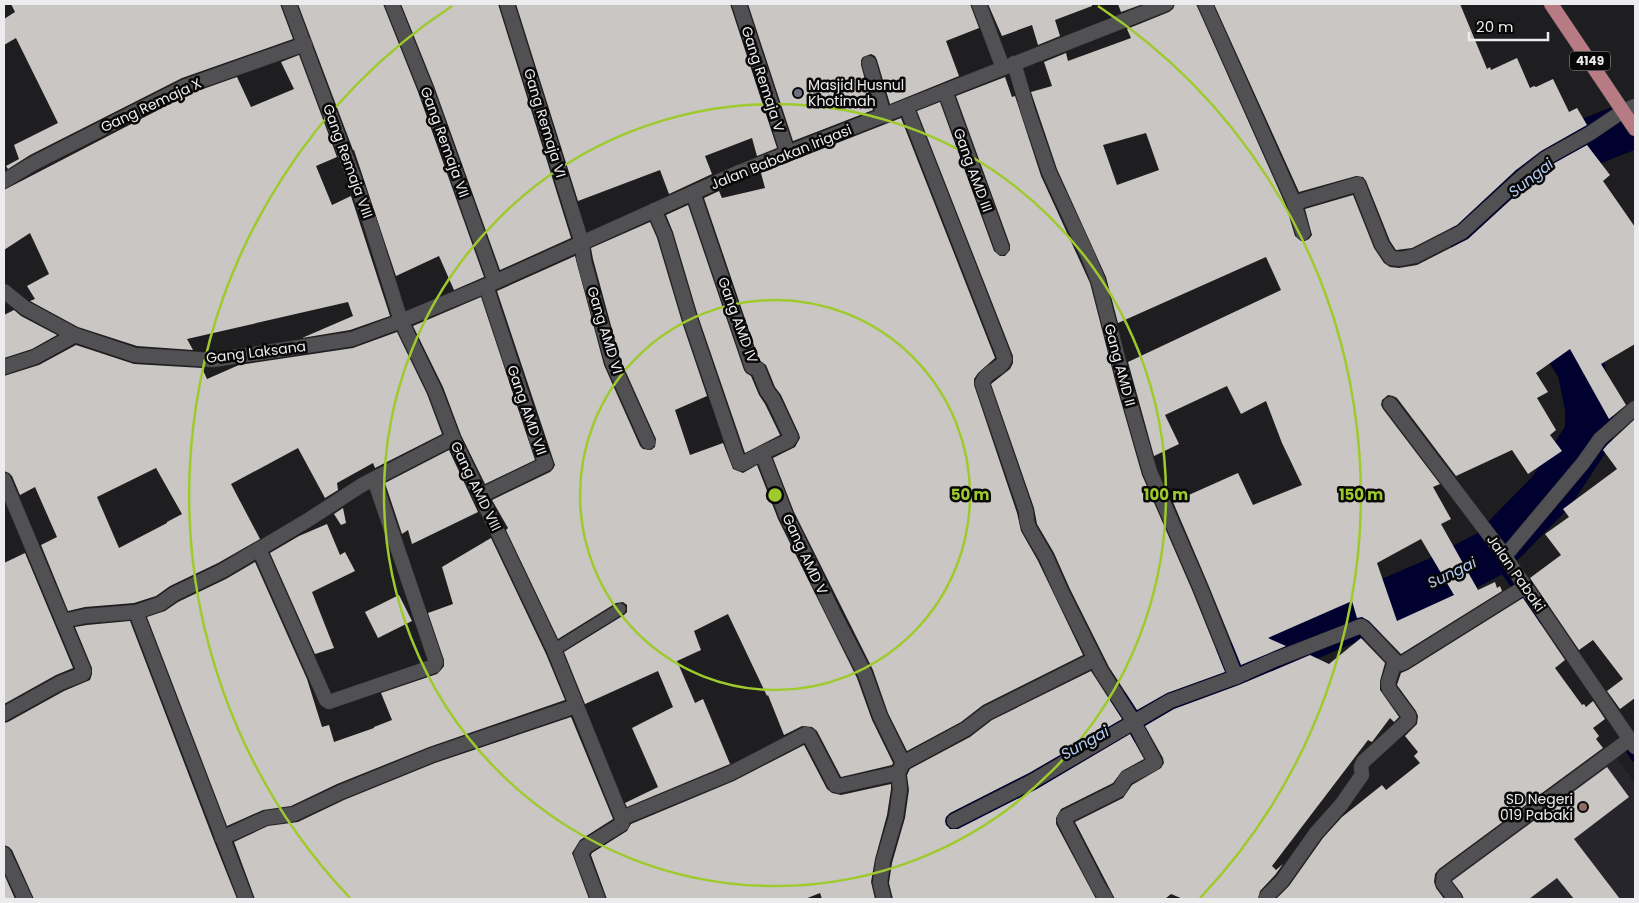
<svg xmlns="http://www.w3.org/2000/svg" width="1639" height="903" viewBox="0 0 1639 903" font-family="Poppins,sans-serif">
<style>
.built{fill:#27252c}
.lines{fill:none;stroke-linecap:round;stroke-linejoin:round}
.stream{stroke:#00012e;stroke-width:8}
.river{stroke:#00012e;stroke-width:48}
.building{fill:#c9c6c4;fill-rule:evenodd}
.service-casing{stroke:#3a393b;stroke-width:12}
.minor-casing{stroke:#3a393b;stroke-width:15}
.primary-casing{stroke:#3a393b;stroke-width:15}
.service{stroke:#515052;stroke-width:11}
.minor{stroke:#515052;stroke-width:14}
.primary{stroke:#b77c83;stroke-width:14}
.ring{fill:none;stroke:#9fca2e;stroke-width:2.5}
.worship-dot{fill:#6b7280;stroke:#080808;stroke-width:2}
.education-dot{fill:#8d6e63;stroke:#080808;stroke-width:2}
.labels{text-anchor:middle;stroke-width:5;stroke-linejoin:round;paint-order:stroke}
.shield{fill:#080808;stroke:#a8a7a8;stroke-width:1}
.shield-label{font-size:12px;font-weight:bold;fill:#ecebed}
.street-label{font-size:14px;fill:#ecebed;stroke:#080808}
.poi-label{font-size:14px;fill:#ecebed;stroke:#080808;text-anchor:start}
.water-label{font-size:15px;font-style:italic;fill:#b7cef4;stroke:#080808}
.centre{fill:#9fca2e;stroke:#080808;stroke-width:2.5}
.ring-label{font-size:15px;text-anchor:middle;font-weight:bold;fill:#9fca2e;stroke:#080808;stroke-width:5;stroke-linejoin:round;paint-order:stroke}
</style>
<rect width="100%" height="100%" fill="#1e1d1f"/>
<!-- built -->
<path class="built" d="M1609 748 1635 783V899H1451L1434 877Z"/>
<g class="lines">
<!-- stream -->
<g class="stream">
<path d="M1491 553 1517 588"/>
<path d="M1521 593 1540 620"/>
<path d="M1627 746 1635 758"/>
</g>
<!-- river -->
<path class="river" d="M945 899C942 874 937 849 944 823L1147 708 1209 679 1440 580 1491 553 1551 492 1589 434V408L1581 368 1527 281 1493 264 1482 252 1473 238 1474 227C1500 202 1525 175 1557 157 1582 144 1609 134 1635 124"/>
</g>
<!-- building -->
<g class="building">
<path d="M11 4H280L293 39 182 78 30 155 8 169 6 166 19 159 14 145 58 123 16 38 4 45V19L15 12Z"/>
<path d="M298 4H383L418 92 484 277 454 290 439 256 396 276 354 150H353Z"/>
<path d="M401 4H498L571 238 500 270 434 86Z"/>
<path d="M516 4H730L777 148 757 156 752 138 705 156 712 174 669 194 660 170 578 201Z"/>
<path d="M748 4H970L979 28 946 41 959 76 890 104 877 60 875 56 871 54 863 57 861 60V65L873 110 793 141Z"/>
<path d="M988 4H1092V6L1055 20 1060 36 1038 45 1032 25 1002 36Z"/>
<path d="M1118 4H1143L1121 12Z"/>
<path d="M1175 4H1196L1286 206 1295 236 1301 241H1305L1309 239 1312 235 1305 209 1353 195 1374 248 1384 263 1390 267 1399 268 1417 265 1468 239 1528 184 1551 165 1587 145 1610 175 1603 181 1635 227V344L1601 364 1626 405 1609 419 1570 349 1536 373 1548 392 1537 398 1556 430 1550 435 1562 451 1528 474 1512 450 1456 476 1397 398 1393 396 1388 395 1382 400 1381 405 1383 409 1440 484 1433 487 1451 519 1441 524 1478 590 1495 582 1497 588 1500 586 1502 591 1401 654 1369 621 1362 617 1357 618 1352 601 1268 638 1286 646 1241 665 1208 584 1173 502 1238 473 1253 505 1302 485 1282 443 1266 401 1241 414 1227 386 1165 415 1179 444 1154 456 1128 362 1281 290 1266 257 1118 323 1106 277 1057 169 1031 92 1052 86 1044 62 1066 53 1068 61 1131 38 1127 29 1169 12 1173 9ZM1146 133 1159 170 1117 185 1103 145ZM1421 539 1454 595 1397 621 1377 563Z"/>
<path d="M1214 4H1460L1487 69 1490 67 1491 70 1517 58 1530 88 1534 86 1536 87 1553 79 1569 112 1577 108 1587 125 1541 151 1516 170 1457 225 1412 248 1396 250 1390 241 1366 181 1363 177 1356 176 1299 192Z"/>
<path d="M299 55 337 157 316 166 332 205 351 196 390 316 350 330 302 338 353 316 348 302 187 339 193 350 137 346 78 327 30 301 35 299 27 286 49 274 30 233 4 250V190L189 94 237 77 251 107 294 89 281 62Z"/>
<path d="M1005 77 1012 97 1015 96 1041 176 1090 283 1116 384 1142 475 1192 590 1225 672 1167 693 1137 710 1109 667 1070 589 1054 553 1037 524 1034 508 991 384 1010 369 1013 363V356L917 111 940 102 994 251 1000 256H1005L1010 250V245L956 96Z"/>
<path d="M901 118 995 358 978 373 974 379V385L1017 513 1021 531 1038 561 1083 655 983 705 961 722 907 751 888 713 873 670 794 512 773 458 795 447 800 438 799 434 781 395 775 387 766 365 759 360 704 198 719 191 722 198 765 188 761 173Z"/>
<path d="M688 205 744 370 746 373 751 376 759 395 765 404 780 435 745 453 698 316 673 232 666 215Z"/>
<path d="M650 222 657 238 682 322 707 396 675 410 690 455 723 443 733 469 743 473 757 465 778 519 857 678 872 720 893 763 892 765 841 777 817 731 812 727 802 726 784 735 768 695 767 696 728 614 694 631 701 650 677 661 695 703 703 699 730 764 627 807 625 803 658 787 632 728 673 707 658 671 585 704 564 652 624 615 627 612V605L623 602 616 603 558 639 506 530 508 528 492 500 550 472 553 469 555 465 497 291 575 256 604 365 640 446 643 449 651 450 655 447 656 439 620 359 593 259 591 248Z"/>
<path d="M481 297 535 460 485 484 461 435 443 387 413 326Z"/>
<path d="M14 310 21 316 57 335 32 349 4 358V315Z"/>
<path d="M397 332 427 394 442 434 375 468 373 463 337 483 338 490 325 498 298 448 231 484 260 539 218 563 170 586 156 596 134 603 85 607 68 611 41 545 57 537 35 487 20 495 12 476 9 473 4 471V376L39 365 76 345 134 364 202 368 207 379 239 365 353 348ZM156 468 182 514 167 522V523L119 548 97 497Z"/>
<path d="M1635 419V698L1620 709 1607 691 1623 679 1593 640 1579 650 1530 578 1561 555 1545 534 1569 517 1563 509 1617 469 1603 450 1607 445Z"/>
<path d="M449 450 478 512 412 544 408 530 402 534 385 483Z"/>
<path d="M343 508 346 523 341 525 334 514Z"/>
<path d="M327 524 340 555 345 552 355 571 312 592 334 648 315 654 270 553 299 536Z"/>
<path d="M491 538 546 654 565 700 429 747 337 784 291 806 263 810 227 826 147 617 165 611 178 602 226 579 255 562 307 679 322 727 329 725 334 742 374 728V727L392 720 381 693 437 674 441 670 444 666V660L428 613 453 604 442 567Z"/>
<path d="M25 553 73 668 56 675 4 704V563Z"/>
<path d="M399 595 412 621 378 638 365 612Z"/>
<path d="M1523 598 1565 660 1555 668 1582 705 1584 704 1586 707 1593 701 1605 719 1593 728 1599 736 1596 739 1603 748 1439 869 1435 874 1434 882 1436 888 1444 899H1276L1289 886 1323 838 1342 817 1382 785 1386 790 1420 763 1414 756 1418 752 1405 736 1417 724 1418 716 1416 711 1397 685 1401 673 1408 670Z"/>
<path d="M130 621 214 841 237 899H34L12 850 9 847 4 845V723L8 722 64 691 90 680 92 674V668L75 627 87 625Z"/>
<path d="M1361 638 1385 663 1380 681V690L1399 717 1394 722 1390 718 1372 742 1368 740 1272 866 1276 870 1283 864 1275 875 1260 891 1258 899H1183L1171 894 1165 899H1115L1075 822 1123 798 1132 785 1161 768 1164 763 1163 758 1145 726 1174 709 1239 685 1310 655 1329 664Z"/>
<path d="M1091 671 1122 719 1029 773 950 813 946 817 945 821 946 825 950 829H958L1037 789 1130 734 1144 759 1122 771 1113 783 1061 809 1056 818V824L1096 899H893L889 883 892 863 905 818 909 790 907 775 910 769 970 737 992 720Z"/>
<path d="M571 717 613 819 580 840 572 853 589 899H255L234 842 268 826 298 822 344 800 435 763Z"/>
<path d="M804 745 827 789 832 793 841 795 891 784V789L887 815 875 859 871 882 875 899H822L820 893 805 899H607L591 855 592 853 627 831 631 824 734 781Z"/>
<path d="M1607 767 1629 797 1574 839 1620 899H1574L1557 878 1529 899H1464L1462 894 1452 881Z"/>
<path d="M4 874 15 899H4Z"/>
</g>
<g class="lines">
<defs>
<path id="service" d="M554 650 620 609"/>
<g id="minor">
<path d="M289 4 367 213 401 321 435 391 453 438 554 650 622 818V824L585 847 581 854 598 899"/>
<path d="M392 4 426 89 495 282"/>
<path d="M507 4 582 243 584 261 612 362 648 442"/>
<path d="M739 4 788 154"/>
<path d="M979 4 1003 68"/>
<path d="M1205 4 1294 203 1303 233"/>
<path d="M869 63 884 116"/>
<path d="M1014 63 1028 111 1049 172 1088 256 1098 280 1124 382 1150 472 1200 587 1236 677"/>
<path d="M945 91 1002 248"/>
<path d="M906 106 1005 359C1001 371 987 369 982 383L1026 511 1027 522 1029 528 1046 557 1062 593 1101 671 1132 719 1155 762 1153 764 1126 778 1119 790 1065 817 1064 820 1098 886 1106 899"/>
<path d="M4 181 34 163 186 86 305 44"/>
<path d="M693 193 752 367 758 369 767 391 773 399 791 437 788 441 762 453"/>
<path d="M1294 203 1358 184 1382 245 1391 258 1400 259 1415 256 1462 232 1522 177 1546 158 1589 134 1623 111 1635 106"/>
<path d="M654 210 665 235 690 319 739 463 742 464 762 453 786 515 835 616 865 674 880 716 903 763 898 773 900 789 896 817 883 861 880 883 884 899"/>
<path d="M4 291 25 308 75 335 135 355 213 360 352 339 401 321 495 282 737 173 1166 4"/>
<path d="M4 367 35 357 75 335"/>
<path d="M1390 404 1499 548 1635 747"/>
<path d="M4 480 63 621 86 616 136 612 160 604 174 594 222 571 308 520 362 485 453 438"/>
<path d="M480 496 546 464 539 447 486 286"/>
<path d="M259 549 326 700 329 702 434 666 436 662 374 479"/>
<path d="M1505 556 1583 463 1600 439 1635 408"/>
<path d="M136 612 246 899"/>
<path d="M4 714 60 683 83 674 84 671 63 621"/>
<path d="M903 763 966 729 987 713 1095 659"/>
<path d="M622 818 731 773 806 734 809 735 835 785 839 786 898 773"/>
<path d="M954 821 1033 781 1170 701 1236 677 1274 660 1361 626 1364 628 1395 661 1399 664 1403 663 1526 586"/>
<path d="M222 838 266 818 294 814 341 792 432 755 576 706"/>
<path d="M4 854 25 899"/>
<path d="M1266 897 1282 881 1316 833 1341 805 1362 775 1361 767 1363 762 1409 720V716L1389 689 1388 683 1395 661"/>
<path d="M1455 899 1443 883 1444 876 1630 739"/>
</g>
<path id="primary" d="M1551 4 1635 129"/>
</defs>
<!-- service casing -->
<use href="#service" class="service-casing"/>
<!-- minor casing -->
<use href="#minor" class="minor-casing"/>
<!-- primary casing -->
<use href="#primary" class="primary-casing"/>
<!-- service -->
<use href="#service" class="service"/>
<!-- minor -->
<use href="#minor" class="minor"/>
<!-- primary -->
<use href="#primary" class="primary"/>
</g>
<!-- distance rings -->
<g class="ring">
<circle cx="775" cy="495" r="195"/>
<circle cx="775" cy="495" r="391"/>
<path d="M350 898A586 586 0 0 1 452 6M1098 6A586 586 0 0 1 1200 898"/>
</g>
<!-- markers -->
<circle class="worship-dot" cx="798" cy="93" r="5"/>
<circle class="education-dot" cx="1583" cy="807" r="5"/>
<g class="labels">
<!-- shield labels -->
<rect class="shield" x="1570" y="51.5" width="40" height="19" rx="4"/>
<g class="shield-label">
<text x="1590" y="65">4149</text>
</g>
<!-- street labels -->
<g class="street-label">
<text transform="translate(763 79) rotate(72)" y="5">Gang Remaja V</text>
<text transform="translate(151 105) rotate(-25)" y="5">Gang Remaja X</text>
<text transform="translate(545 123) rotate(73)" y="5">Gang Remaja VI</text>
<text transform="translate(445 142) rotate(70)" y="5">Gang Remaja VII</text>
<text transform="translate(781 157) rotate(-22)" y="5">Jalan Babakan Irigasi</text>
<text transform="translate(348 161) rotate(70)" y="5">Gang Remaja VIII</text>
<text transform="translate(973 170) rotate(70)" y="5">Gang AMD III</text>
<text transform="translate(738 320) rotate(70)" y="5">Gang AMD IV</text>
<text transform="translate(605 330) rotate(73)" y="5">Gang AMD VI</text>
<text transform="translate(256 352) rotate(-7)" y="5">Gang Laksana</text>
<text transform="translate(1120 365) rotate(75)" y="5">Gang AMD II</text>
<text transform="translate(527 410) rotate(71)" y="5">Gang AMD VII</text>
<text transform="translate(476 486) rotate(64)" y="5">Gang AMD VIII</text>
<text transform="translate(805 554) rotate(65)" y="5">Gang AMD V</text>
<text transform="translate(1516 573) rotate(55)" y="5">Jalan Pabaki</text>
</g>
<!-- poi labels -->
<g class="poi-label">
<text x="808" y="90">Masjid Husnul<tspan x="808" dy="16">Khotimah</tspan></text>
<text x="1573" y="804" text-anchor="end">SD Negeri<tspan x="1573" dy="16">019 Pabaki</tspan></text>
</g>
<!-- water labels -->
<g class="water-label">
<text transform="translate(1531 178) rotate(-38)" y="5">Sungai</text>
<text transform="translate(1452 573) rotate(-26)" y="5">Sungai</text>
<text transform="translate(1085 743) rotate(-29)" y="5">Sungai</text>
</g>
</g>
<circle cx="775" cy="495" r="8" class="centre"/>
<g class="ring-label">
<text x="970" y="500">50 m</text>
<text x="1166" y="500">100 m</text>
<text x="1361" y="500">150 m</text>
</g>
<!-- border -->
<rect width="1639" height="903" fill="none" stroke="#ecebed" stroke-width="10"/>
<!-- scale -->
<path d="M1469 32v8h79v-8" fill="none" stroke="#ecebed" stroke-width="2.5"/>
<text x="1476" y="32" font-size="15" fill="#ecebed" stroke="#080808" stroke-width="4" paint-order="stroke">20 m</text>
</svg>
